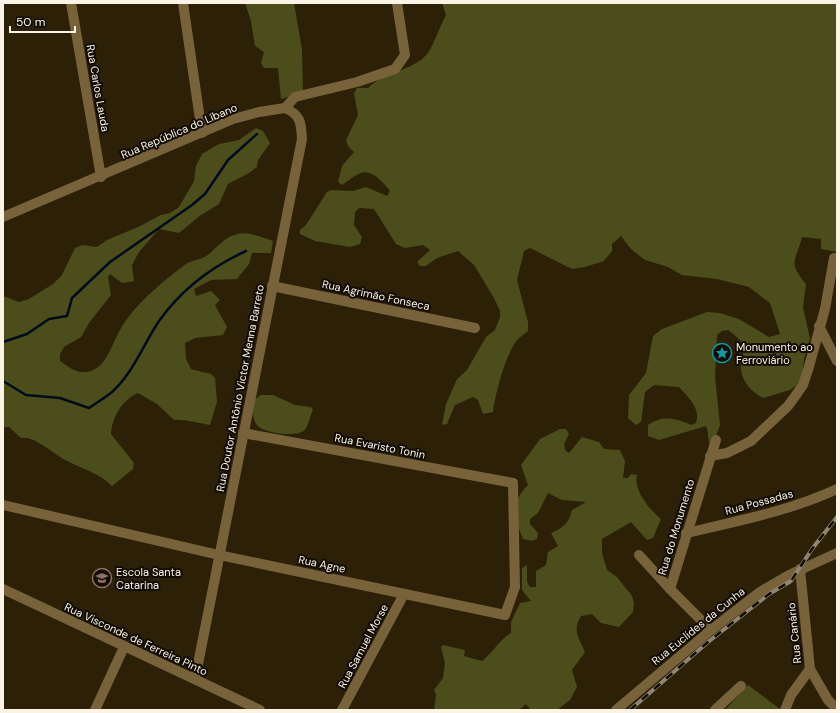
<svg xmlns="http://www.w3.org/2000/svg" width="840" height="713" viewBox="0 0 840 713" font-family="'DM Sans',sans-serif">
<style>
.green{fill:#4b4d1a}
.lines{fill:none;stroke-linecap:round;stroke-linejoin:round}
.stream{stroke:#000c1d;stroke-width:2.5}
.minor{stroke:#78623a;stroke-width:10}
.tertiary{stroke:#78623a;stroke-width:10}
.rail-casing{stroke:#8f8571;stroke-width:4}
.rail{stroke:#100b03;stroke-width:2.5;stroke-dasharray:8;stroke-linecap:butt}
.labels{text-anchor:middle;stroke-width:4;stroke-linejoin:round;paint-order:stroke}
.street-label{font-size:11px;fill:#fbf4e5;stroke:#100b03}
.poi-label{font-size:11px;fill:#fbf4e5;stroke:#100b03;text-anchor:start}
</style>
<rect width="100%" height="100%" fill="#2c2107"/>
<!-- green -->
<g class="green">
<path d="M245 3H294L302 49 303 93 281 99 278 68H264L261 63 264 52 255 46 251 21Z"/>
<path d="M442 3H837V252L821 249V239L802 237C796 262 787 261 806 284L803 307 810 339 804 359 802 382 790 390 763 398C748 390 739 378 741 360 742 356 744 349 743 345 741 339 733 334 728 330L722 331 717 335 715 377 720 425 713 444H710C707 438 709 432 706 426L659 440 648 436V425C663 415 675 418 691 425L696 423C701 408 688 397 679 387L654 385 645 392 641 422 636 425 628 418 629 395 646 373 653 336 662 329 707 312 720 313 739 319 769 337 780 334 770 303 749 287 717 279 682 275 668 267 645 260 631 249 621 236 612 244V251L604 261 585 267 572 269 530 248 524 251 517 280 528 322V331C525 334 521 336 518 339 506 352 495 395 493 412L483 414 478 400 473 397 455 405 447 424 442 425 446 404 457 379 467 370 486 337 495 330 500 317V311L494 298 474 265 458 251 437 258 426 266H420L417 262 430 250 423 245 405 248 396 244 374 209 359 208 355 212 354 225 362 237 360 244 350 247 315 241 300 234V230L306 225 327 192 331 190 353 191 366 187 387 196 390 191C385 184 372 169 361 173 355 175 348 181 342 185L338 182 342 166 354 152 348 146 346 140 358 115 354 93 357 88H368C383 72 413 71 427 54 434 45 440 26 446 15Z"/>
<path d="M256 128 263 131 270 143 258 160 257 167 249 173 228 184 219 204 201 215 179 233 159 229 139 252 132 265 134 281 122 283 110 274 108 277 111 295 89 323 81 337 64 347 60 354V361C70 368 78 375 91 371 107 366 112 343 120 330 132 307 165 279 186 264 192 260 200 260 206 256 218 248 223 237 238 234 249 231 263 238 273 241L271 253H252L249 264 237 279 211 280 194 289 196 296 211 291 220 300 215 305 227 327 223 335 195 338 185 343 186 359 191 369 211 374 215 378 217 402 210 425C198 423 184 419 174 420L157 404 138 393C122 400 112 417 111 434L134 463 133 469 112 486C99 473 83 469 67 461 55 455 34 435 21 438L9 427H3V296L19 302 29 299 53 284 62 275 75 248 82 245 97 247 107 240 138 227 161 215 170 213 179 207 194 181 196 166 202 154 219 144 239 140Z"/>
<path d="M261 395H273L295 405 311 407 313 410C310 416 308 426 305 430 297 438 265 433 258 426 251 419 253 408 255 399Z"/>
<path d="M560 429H566L569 434 564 444 565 450 569 453 582 437 599 442 604 449 620 450 625 461 623 478H628L631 474 637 475C633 490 650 510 661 519L653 538 647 540 631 522 602 539V553L607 570 617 577 632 596 634 603 633 612 619 627 601 623 592 614 581 616C572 631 579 638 585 652L572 670 577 687 570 700 557 710H531L526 704 519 710H434L436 694 434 690 443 678 445 663 441 647 443 645 465 650 464 656 482 661C493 653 499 640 511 633V622L520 603 531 601 522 590V568L527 565V582L530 587H536V571L546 565 548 552 558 546 551 533C563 528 569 523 572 510L586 502 562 500 548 493 538 513 530 519V524L538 533 537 539 532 541 523 539C514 519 511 501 528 485L521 465 540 439Z"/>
<path d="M748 685 780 709V710H725Z"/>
</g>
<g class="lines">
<!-- stream -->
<g class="stream">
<path d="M3 342 27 334 49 319 67 316 72 298 110 262 192 205 205 194 228 160 257 134"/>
<path d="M3 381 26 395 60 398 89 408C96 403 105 398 112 392 133 373 143 345 159 321 181 290 211 267 246 251"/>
</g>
<!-- minor -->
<g class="minor">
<path d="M71 3 101 177"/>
<path d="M183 3 202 133"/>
<path d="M3 217 233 119 259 112 285 108 295 97 357 82 395 69 405 55 397 3"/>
<path d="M272 286 475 328"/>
<path d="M819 326 837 361"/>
<path d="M710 456 727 453 751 441 788 406 796 395 803 385 808 370 825 309 834 258"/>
<path d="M3 505 219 555 505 615 515 587 513 483 243 433"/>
<path d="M686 533C737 521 790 511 837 489"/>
<path d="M639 555 670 589"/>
<path d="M800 569 810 669 828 700 837 709"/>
<path d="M711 630 670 589 716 440"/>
<path d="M195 679 302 139C301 123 301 115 285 108"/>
<path d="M95 710 124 647"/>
<path d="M342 710 404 594"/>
<path d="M715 710 741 686"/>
<path d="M785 710 791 695 810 669"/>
</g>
<!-- tertiary -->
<g class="tertiary">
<path d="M3 589 260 710"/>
<path d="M616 710 711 630 760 592 789 575 837 553"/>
</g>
<defs>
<path id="rail" d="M630 710 708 642 769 594 791 581 812 549 837 517"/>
</defs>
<!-- rail casing -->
<use href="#rail" class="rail-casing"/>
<!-- rail -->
<use href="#rail" class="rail"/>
</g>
<!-- icons -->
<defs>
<symbol id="sight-ring" viewBox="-11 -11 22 22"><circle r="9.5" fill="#100b03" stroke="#0f9aa8" stroke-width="1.5"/><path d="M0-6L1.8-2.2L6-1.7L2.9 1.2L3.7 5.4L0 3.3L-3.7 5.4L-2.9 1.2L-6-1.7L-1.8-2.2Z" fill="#0f9aa8"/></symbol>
<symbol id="school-ring" viewBox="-11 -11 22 22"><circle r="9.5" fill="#100b03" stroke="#8d6e63" stroke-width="1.5"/><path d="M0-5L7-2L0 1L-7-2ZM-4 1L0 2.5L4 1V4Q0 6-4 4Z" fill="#8d6e63"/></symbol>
</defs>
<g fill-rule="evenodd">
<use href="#sight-ring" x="711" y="342" width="22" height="22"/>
<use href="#school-ring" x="91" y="567" width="22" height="22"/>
</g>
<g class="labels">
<!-- street labels -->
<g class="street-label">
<text transform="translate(98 88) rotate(80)" y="4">Rua Carlos Lauda</text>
<text transform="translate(179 131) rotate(-23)" y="4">Rua República do Líbano</text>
<text transform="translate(376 295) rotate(12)" y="4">Rua Agrimão Fonseca</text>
<text transform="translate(240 388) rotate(-79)" y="4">Rua Doutor Antônio Victor Menna Barreto</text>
<text transform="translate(380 446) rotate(11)" y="4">Rua Evaristo Tonin</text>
<text transform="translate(759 502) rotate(-15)" y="4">Rua Possadas</text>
<text transform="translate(676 527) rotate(-73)" y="4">Rua do Monumento</text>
<text transform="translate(322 564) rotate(12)" y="4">Rua Agne</text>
<text transform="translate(698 626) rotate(-39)" y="4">Rua Euclides da Cunha</text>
<text transform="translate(794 633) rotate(-96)" y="4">Rua Canário</text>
<text transform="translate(136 639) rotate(25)" y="4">Rua Visconde de Ferreira Pinto</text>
<text transform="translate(363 646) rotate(-62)" y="4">Rua Samuel Morse</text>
</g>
<!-- poi labels -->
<g class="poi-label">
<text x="736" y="351">Monumento ao<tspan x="736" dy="13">Ferroviário</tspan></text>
<text x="116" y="576">Escola Santa<tspan x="116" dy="13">Catarina</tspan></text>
</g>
</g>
<!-- border -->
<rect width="840" height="713" fill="none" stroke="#fbf4e5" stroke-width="8"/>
<!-- scale -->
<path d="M10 26v6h65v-6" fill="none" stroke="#fbf4e5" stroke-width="2"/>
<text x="16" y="26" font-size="12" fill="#fbf4e5" stroke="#100b03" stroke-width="3" paint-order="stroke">50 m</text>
</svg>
